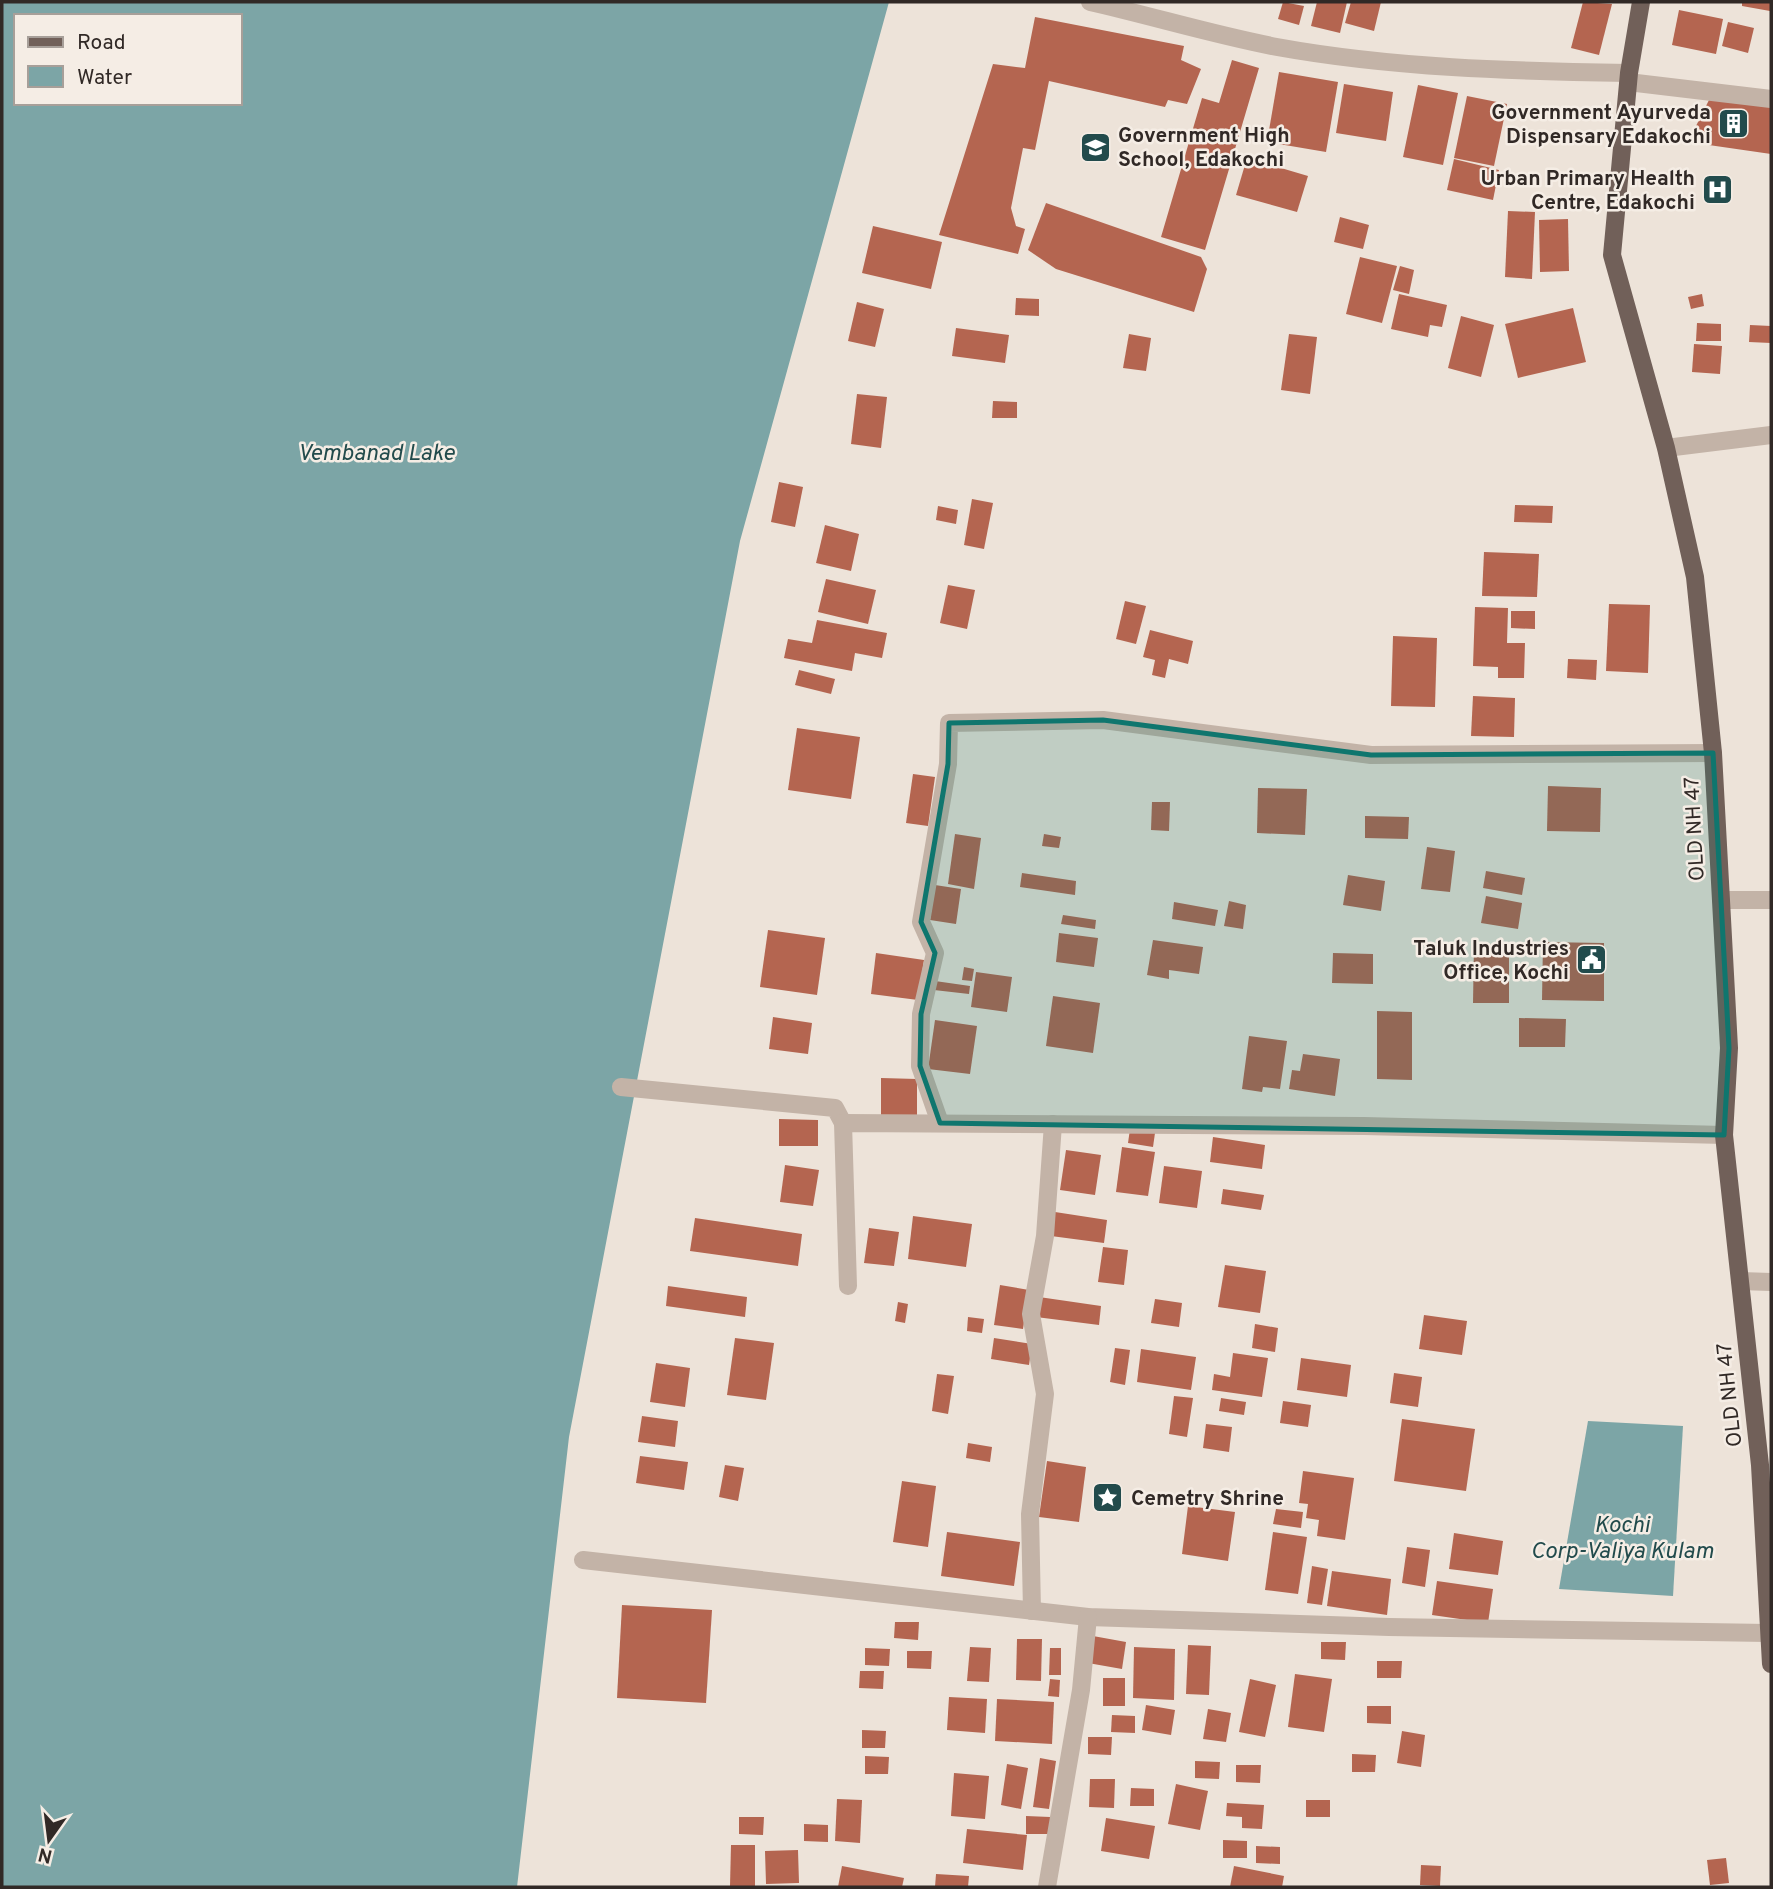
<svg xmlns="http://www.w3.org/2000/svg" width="1773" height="1889" viewBox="0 0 1773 1889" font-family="Overpass,sans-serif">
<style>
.water{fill:#7ca5a6;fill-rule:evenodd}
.building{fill:#b46550}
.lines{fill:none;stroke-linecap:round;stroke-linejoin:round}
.minor{stroke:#c3b3a7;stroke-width:18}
.primary{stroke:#716059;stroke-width:18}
.marked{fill:#0f766e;fill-opacity:0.2;stroke:#0f766e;stroke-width:5;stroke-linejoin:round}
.labels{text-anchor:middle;stroke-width:5;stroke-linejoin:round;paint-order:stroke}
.poi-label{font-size:21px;font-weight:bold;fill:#312926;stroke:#f5ede5;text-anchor:end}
.street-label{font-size:21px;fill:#312926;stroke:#f5ede5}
.water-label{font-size:23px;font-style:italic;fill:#224b4c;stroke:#f5ede5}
</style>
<rect width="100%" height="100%" fill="#ede3d9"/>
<!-- water -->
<g class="water">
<path d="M2 2H889L740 541 569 1437 517 1887H2ZM16 16H240V103H16Z"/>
<path d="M1588 1421 1683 1426 1673 1596 1559 1589Z"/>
</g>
<!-- building -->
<g class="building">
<path d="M1283 2 1304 6 1299 25 1278 19Z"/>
<path d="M1317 2H1347L1340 33 1311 26Z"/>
<path d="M1351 2H1381L1374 31 1345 23Z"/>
<path d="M1583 2 1612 4 1599 55 1571 48Z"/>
<path d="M1742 2H1771L1770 11 1742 6Z"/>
<path d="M1679 10 1723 19 1716 54 1672 45Z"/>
<path d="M1035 17 1184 46 1181 60 1201 69 1187 104 1168 100 1165 107 1049 81 1035 150 1023 148 1011 208 1016 226 1025 229 1018 254 939 235 993 64 1025 68Z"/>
<path d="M1728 22 1754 28 1748 53 1722 46Z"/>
<path d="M1232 60 1259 68 1205 250 1161 237 1202 98 1219 103Z"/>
<path d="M1279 72 1338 82 1326 152 1267 142Z"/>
<path d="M1344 84 1393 92 1386 141 1336 133Z"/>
<path d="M1418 85 1458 93 1443 165 1403 157Z"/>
<path d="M1467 96 1507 104 1494 166 1454 158Z"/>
<path d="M1710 98 1771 106V154L1688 142Z"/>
<path d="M1247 158 1308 176 1297 212 1236 195Z"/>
<path d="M1454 159 1499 170 1493 200 1447 190Z"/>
<path d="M1046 203 1201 257 1207 269 1194 312 1056 269 1028 250Z"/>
<path d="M1508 211 1535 212 1532 279 1505 277Z"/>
<path d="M1340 217 1369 225 1363 249 1334 242Z"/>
<path d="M1568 219 1569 271 1540 272 1539 220Z"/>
<path d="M873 226 942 242 931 289 862 273Z"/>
<path d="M1360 257 1397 266 1382 323 1346 314Z"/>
<path d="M1400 266 1414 270 1409 294 1393 290Z"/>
<path d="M1399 294 1447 305 1442 327 1430 325 1428 337 1391 329Z"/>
<path d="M1702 294 1704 306 1691 309 1688 297Z"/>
<path d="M1016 298 1039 299V316L1015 315Z"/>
<path d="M857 302 884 309 875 347 848 341Z"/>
<path d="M1573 308 1586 362 1518 378 1505 324Z"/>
<path d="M1461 316 1494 325 1481 377 1448 368Z"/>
<path d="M1697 323 1721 324V341H1696Z"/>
<path d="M1750 325 1771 326V343L1749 342Z"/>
<path d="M956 328 1009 335 1005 363 952 356Z"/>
<path d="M1129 334 1151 338 1146 371 1123 368Z"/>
<path d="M1289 334 1317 337 1310 394 1281 390Z"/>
<path d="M1694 344 1722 346 1720 374 1692 372Z"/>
<path d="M857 394 887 397 881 448 851 444Z"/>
<path d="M993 401 1017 402V418H992Z"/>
<path d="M779 482 803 487 795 527 771 522Z"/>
<path d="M972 499 993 503 984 549 964 545Z"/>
<path d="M1515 505 1553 506 1552 523 1514 522Z"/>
<path d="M938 506 958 510 956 524 936 520Z"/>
<path d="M825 525 859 534 851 571 816 563Z"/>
<path d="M1484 552 1539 554 1537 597 1482 596Z"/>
<path d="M826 579 876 590 868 624 818 612Z"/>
<path d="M948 585 975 590 967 629 940 623Z"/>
<path d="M1125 601 1146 606 1136 644 1116 639Z"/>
<path d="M1609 604 1650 605 1648 673 1606 671Z"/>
<path d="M1475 607 1508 608 1507 643H1525L1524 678H1498V667L1473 666Z"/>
<path d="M1511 611H1535V629L1511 628Z"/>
<path d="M817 620 887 633 882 658 855 653 852 671 784 658 788 639 812 643Z"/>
<path d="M1150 630 1193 641 1188 664 1169 659 1165 678 1152 675 1155 660 1143 657Z"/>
<path d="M1393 636 1437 638 1435 707 1391 706Z"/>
<path d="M1568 659 1597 660 1596 680 1567 678Z"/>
<path d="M799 670 835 679 831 694 795 685Z"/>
<path d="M1473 696 1515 698 1514 737 1471 736Z"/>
<path d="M797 728 860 737 851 799 788 790Z"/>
<path d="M913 774 935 777 928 826 906 823Z"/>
<path d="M1548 786 1601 788 1600 832 1547 831Z"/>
<path d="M1258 788 1307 789 1305 835 1257 833Z"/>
<path d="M1152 802H1170L1169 831 1151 830Z"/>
<path d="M1365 816 1409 817 1408 839 1365 838Z"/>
<path d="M955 834 981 838 974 889 948 884Z"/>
<path d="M1044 834 1061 837 1059 848 1042 846Z"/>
<path d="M1427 847 1455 851 1450 892 1421 889Z"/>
<path d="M1486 871 1525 878 1522 895 1483 888Z"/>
<path d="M1022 873 1076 881 1075 895 1020 887Z"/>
<path d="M1348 875 1385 881 1381 911 1343 905Z"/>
<path d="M935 885 961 889 956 924 930 920Z"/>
<path d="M1486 896 1522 903 1518 929 1481 923Z"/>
<path d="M1229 901 1246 905 1243 929 1224 926Z"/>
<path d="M1174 902 1218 910 1215 926 1172 919Z"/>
<path d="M1063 915 1096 920 1095 929 1061 924Z"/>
<path d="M768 930 825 938 817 995 760 987Z"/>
<path d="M1059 933 1098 938 1094 967 1056 962Z"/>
<path d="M1153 940 1203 947 1199 974 1169 970V979L1147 975Z"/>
<path d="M1543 942 1604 943V1001L1542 1000Z"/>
<path d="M1474 944 1509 945V1003H1473Z"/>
<path d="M876 953 924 960 918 1000 871 994Z"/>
<path d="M1333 953 1373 954V984L1332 983Z"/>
<path d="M964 967 974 969 972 981 962 980Z"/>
<path d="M976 972 1012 977 1007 1012 971 1007Z"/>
<path d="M935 981 970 986 969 994 934 990Z"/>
<path d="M1053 996 1100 1003 1093 1053 1046 1046Z"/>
<path d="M1377 1011 1412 1012V1080L1377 1079Z"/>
<path d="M773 1017 812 1023 808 1054 769 1049Z"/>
<path d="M1519 1018 1566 1019 1565 1047H1519Z"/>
<path d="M935 1020 977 1026 970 1074 928 1069Z"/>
<path d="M1249 1036 1287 1041 1280 1089 1263 1087 1262 1092 1242 1089Z"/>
<path d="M1303 1054 1340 1059 1335 1096 1289 1089 1292 1070 1300 1071Z"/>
<path d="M881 1078 917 1079V1115H881Z"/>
<path d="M779 1119 818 1120V1146H779Z"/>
<path d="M1130 1129 1155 1133 1153 1147 1128 1143Z"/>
<path d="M1213 1137 1265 1145 1262 1169 1210 1162Z"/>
<path d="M1122 1147 1155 1152 1148 1196 1116 1192Z"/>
<path d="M1066 1150 1101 1155 1095 1195 1060 1190Z"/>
<path d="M785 1165 819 1170 813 1206 780 1202Z"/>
<path d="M1164 1166 1202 1171 1197 1208 1159 1203Z"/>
<path d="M1223 1189 1264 1195 1261 1210 1221 1204Z"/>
<path d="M1055 1212 1107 1220 1104 1243 1051 1236Z"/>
<path d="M913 1216 972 1224 966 1267 908 1259Z"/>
<path d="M695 1218 802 1234 798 1266 690 1251Z"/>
<path d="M869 1228 899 1232 894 1266 864 1263Z"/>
<path d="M1103 1247 1128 1250 1124 1285 1098 1282Z"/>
<path d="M1225 1265 1266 1271 1260 1313 1218 1307Z"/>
<path d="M1000 1285 1029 1290 1023 1329 994 1325Z"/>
<path d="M668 1286 747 1297 745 1317 666 1306Z"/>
<path d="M1039 1297 1101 1306 1099 1325 1036 1317Z"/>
<path d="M1155 1299 1182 1303 1179 1327 1151 1323Z"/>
<path d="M898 1302 908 1304 905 1323 895 1321Z"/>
<path d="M1424 1315 1467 1321 1462 1355 1419 1349Z"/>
<path d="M968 1317 984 1319 982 1333 967 1331Z"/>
<path d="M1255 1324 1278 1328 1275 1352 1252 1348Z"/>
<path d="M735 1338 774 1343 766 1400 727 1395Z"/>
<path d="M994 1338 1032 1344 1029 1365 991 1359Z"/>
<path d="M1115 1348 1130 1350 1125 1385 1110 1382Z"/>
<path d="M1141 1349 1196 1357 1191 1390 1137 1382Z"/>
<path d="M1233 1353 1268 1358 1262 1397 1212 1390 1214 1374 1230 1377Z"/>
<path d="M1301 1358 1351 1365 1347 1397 1297 1390Z"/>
<path d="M656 1363 690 1368 685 1407 650 1402Z"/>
<path d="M1394 1373 1422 1377 1418 1407 1390 1403Z"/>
<path d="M937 1374 954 1376 948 1414 932 1411Z"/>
<path d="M1174 1396 1193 1398 1187 1437 1169 1434Z"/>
<path d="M1221 1398 1246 1402 1244 1415 1219 1411Z"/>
<path d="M1283 1401 1311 1405 1308 1427 1280 1423Z"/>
<path d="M642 1416 678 1421 675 1447 638 1442Z"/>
<path d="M1402 1419 1475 1429 1466 1491 1394 1481Z"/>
<path d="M1206 1424 1232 1427 1229 1452 1203 1448Z"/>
<path d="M968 1443 992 1447 990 1462 966 1458Z"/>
<path d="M640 1456 688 1462 684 1490 636 1483Z"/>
<path d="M1047 1461 1086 1467 1079 1522 1039 1517Z"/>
<path d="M725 1465 744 1468 738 1501 719 1497Z"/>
<path d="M1303 1471 1354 1478 1345 1540 1317 1536 1319 1520 1306 1518 1308 1504 1299 1503Z"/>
<path d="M902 1481 936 1486 928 1547 893 1542Z"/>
<path d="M1188 1506 1235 1512 1228 1561 1182 1554Z"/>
<path d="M1276 1509 1303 1512 1301 1528 1273 1524Z"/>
<path d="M947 1532 1020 1542 1014 1586 941 1576Z"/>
<path d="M1273 1532 1307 1537 1298 1594 1265 1590Z"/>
<path d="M1454 1533 1503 1541 1498 1575 1449 1569Z"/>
<path d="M1407 1547 1430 1550 1425 1587 1402 1583Z"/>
<path d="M1312 1566 1328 1569 1322 1605 1307 1603Z"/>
<path d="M1332 1571 1391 1579 1387 1615 1327 1606Z"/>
<path d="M1437 1581 1493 1589 1488 1623 1432 1615Z"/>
<path d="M622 1605 712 1610 706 1703 617 1698Z"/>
<path d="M895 1622H919L918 1640 894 1638Z"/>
<path d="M1093 1636 1126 1642 1122 1669 1088 1663Z"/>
<path d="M1017 1639H1042L1041 1681 1016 1680Z"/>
<path d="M1321 1642H1346L1345 1660 1321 1659Z"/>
<path d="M1188 1645 1211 1646 1209 1695 1186 1694Z"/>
<path d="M970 1647 991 1648 989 1682 967 1681Z"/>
<path d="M1134 1647 1175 1649 1174 1700 1133 1698Z"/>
<path d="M865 1648 890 1649 889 1666 865 1665Z"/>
<path d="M1050 1648H1061V1675H1049Z"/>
<path d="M907 1651H932L931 1669 907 1668Z"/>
<path d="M1377 1661H1402L1401 1678H1377Z"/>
<path d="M860 1671H884L883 1689 859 1688Z"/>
<path d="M1295 1674 1332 1679 1324 1732 1288 1727Z"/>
<rect x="1103" y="1678" width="22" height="28"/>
<path d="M1050 1679 1060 1680 1059 1697 1048 1696Z"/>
<path d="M1250 1679 1276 1685 1265 1737 1239 1732Z"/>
<path d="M949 1697 987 1699 985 1733 947 1730Z"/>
<path d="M997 1699 1054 1702 1052 1744 995 1741Z"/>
<path d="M1146 1705 1175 1710 1171 1735 1142 1730Z"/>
<path d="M1367 1706H1391V1724L1367 1723Z"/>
<path d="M1208 1709 1231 1713 1226 1742 1203 1739Z"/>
<path d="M1112 1715 1135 1716V1733L1111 1732Z"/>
<path d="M862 1730 886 1731 885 1748H862Z"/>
<path d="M1402 1731 1425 1735 1421 1767 1397 1763Z"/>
<path d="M1088 1737H1112L1111 1755 1088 1754Z"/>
<path d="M1352 1754 1376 1755 1375 1772H1352Z"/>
<path d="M865 1756 889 1757 888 1774H865Z"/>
<path d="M1040 1758 1056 1761 1049 1809 1033 1807Z"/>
<path d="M1195 1761 1220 1762 1219 1779 1195 1778Z"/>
<path d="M1007 1764 1028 1768 1021 1809 1001 1805Z"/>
<path d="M1236 1765H1261L1260 1783 1236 1782Z"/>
<path d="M954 1773 989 1776 985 1819 951 1816Z"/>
<path d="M1090 1779H1115L1114 1808 1089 1807Z"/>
<path d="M1176 1784 1208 1791 1200 1830 1168 1824Z"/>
<path d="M1131 1788 1154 1789V1806H1130Z"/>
<path d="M837 1799 862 1800 860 1843 835 1841Z"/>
<rect x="1306" y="1800" width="24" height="17"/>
<path d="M1227 1803 1264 1805 1262 1829 1242 1828V1817L1226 1816Z"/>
<path d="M1026 1816 1050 1817V1834H1026Z"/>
<path d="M739 1817H764L763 1835 739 1834Z"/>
<path d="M1106 1818 1155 1826 1149 1859 1101 1851Z"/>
<path d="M804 1824 828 1825V1842L804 1841Z"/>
<path d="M967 1829 1027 1835 1023 1870 963 1863Z"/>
<path d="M1223 1840 1247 1841V1858H1223Z"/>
<path d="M731 1845H755V1886H730Z"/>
<path d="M1256 1846 1280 1847V1864L1256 1863Z"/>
<path d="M798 1850 799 1883 766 1884 765 1851Z"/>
<path d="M1726 1858 1729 1883 1710 1885 1707 1860Z"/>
<path d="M1421 1865 1441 1866 1440 1886 1420 1885Z"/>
<path d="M842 1866 904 1878 902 1887H838Z"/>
<path d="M1234 1866 1284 1876 1282 1887H1230Z"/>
<path d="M936 1874 969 1876 968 1887H935Z"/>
</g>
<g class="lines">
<!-- minor -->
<g class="minor">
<path d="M1090 2C1152 16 1214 35 1277 47 1393 68 1511 71 1629 73"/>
<path d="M1628 82 1771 99"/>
<path d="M1666 448 1771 435"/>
<path d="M1721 900H1771"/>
<path d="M621 1087 835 1108 843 1123"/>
<path d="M940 1123 920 1066 921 1014 935 953 921 922 948 764 949 723 1103 720 1371 755 1713 753"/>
<path d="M1740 1281 1771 1282"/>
<path d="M848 1286 843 1123 1364 1126 1724 1135"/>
<path d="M583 1560 1088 1617 1389 1627 1768 1633"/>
<path d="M1032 1611 1030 1514 1045 1394 1031 1314 1045 1236 1053 1124"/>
<path d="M1047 1887 1081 1690 1088 1617"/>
</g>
<!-- primary -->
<path class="primary" d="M1641 2 1629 73 1612 255 1666 448 1695 577 1713 753 1729 1048 1724 1135 1760 1465 1771 1664"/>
</g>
<!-- marked area -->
<path class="marked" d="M1103 720 1371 755 1713 753 1729 1048 1724 1135 940 1123 920 1066 921 1014 935 953 921 922 948 764 949 723Z"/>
<!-- icons -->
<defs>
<symbol id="building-square" viewBox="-11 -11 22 22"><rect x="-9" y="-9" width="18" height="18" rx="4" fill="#224b4c" stroke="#f5ede5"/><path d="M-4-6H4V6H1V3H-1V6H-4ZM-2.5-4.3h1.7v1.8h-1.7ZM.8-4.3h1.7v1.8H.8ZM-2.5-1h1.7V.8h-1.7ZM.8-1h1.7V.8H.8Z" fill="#fff"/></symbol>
<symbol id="school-square" viewBox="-11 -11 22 22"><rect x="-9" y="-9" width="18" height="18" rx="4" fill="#224b4c" stroke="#f5ede5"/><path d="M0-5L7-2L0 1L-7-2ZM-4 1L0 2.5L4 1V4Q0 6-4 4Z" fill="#fff"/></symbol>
<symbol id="hospital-square" viewBox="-11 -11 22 22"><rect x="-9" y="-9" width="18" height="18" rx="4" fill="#224b4c" stroke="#f5ede5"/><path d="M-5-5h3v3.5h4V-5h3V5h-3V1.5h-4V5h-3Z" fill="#fff"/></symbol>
<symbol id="civic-square" viewBox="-11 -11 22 22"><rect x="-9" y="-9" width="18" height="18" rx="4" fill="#224b4c" stroke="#f5ede5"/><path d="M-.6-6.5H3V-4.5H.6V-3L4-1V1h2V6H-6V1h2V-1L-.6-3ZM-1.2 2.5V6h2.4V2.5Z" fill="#fff"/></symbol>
<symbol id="sight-square" viewBox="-11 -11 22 22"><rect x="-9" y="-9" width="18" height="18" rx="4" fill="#224b4c" stroke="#f5ede5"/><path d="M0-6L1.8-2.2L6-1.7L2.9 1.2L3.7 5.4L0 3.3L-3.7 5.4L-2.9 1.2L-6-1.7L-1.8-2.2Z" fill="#fff"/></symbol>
</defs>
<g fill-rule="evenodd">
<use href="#building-square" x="1716" y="106" width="35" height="35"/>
<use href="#school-square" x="1078" y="130" width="35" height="35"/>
<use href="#hospital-square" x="1700" y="172" width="35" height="35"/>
<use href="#civic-square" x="1574" y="942" width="35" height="35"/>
<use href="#sight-square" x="1090" y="1480" width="35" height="35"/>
</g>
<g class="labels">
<!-- poi labels -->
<g class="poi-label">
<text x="1711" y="119">Government Ayurveda<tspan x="1711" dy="24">Dispensary Edakochi</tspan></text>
<text x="1118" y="142" text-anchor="start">Government High<tspan x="1118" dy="24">School, Edakochi</tspan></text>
<text x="1695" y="185">Urban Primary Health<tspan x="1695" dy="24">Centre, Edakochi</tspan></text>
<text x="1569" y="955">Taluk Industries<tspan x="1569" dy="24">Office, Kochi</tspan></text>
<text x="1131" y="1505" text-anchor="start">Cemetry Shrine</text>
</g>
<!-- street labels -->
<g class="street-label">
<text transform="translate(1694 829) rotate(-93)" y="7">OLD NH 47</text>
<text transform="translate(1729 1395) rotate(-96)" y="7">OLD NH 47</text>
</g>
<!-- water labels -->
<g class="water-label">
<text x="376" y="460">Vembanad Lake</text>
<text x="1622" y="1532">Kochi<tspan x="1622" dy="26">Corp-Valiya Kulam</tspan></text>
</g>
</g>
<!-- border -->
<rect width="1773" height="1889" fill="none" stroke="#312926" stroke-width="7"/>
<!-- legend -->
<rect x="14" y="14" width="228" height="91" fill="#f5ede5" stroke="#a79f99" stroke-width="2"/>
<rect x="28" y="37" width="35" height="10" fill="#716059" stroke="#a79f99" stroke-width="2"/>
<text x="77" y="49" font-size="21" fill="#312926">Road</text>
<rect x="28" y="66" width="35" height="21" fill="#7ca5a6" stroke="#a79f99" stroke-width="2"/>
<text x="77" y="84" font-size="21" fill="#312926">Water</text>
<!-- north arrow -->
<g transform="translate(49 1840) rotate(194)" stroke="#f5ede5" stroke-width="5" paint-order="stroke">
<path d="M0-5L12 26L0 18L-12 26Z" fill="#312926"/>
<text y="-10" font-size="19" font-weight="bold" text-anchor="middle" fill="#312926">N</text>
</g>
</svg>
